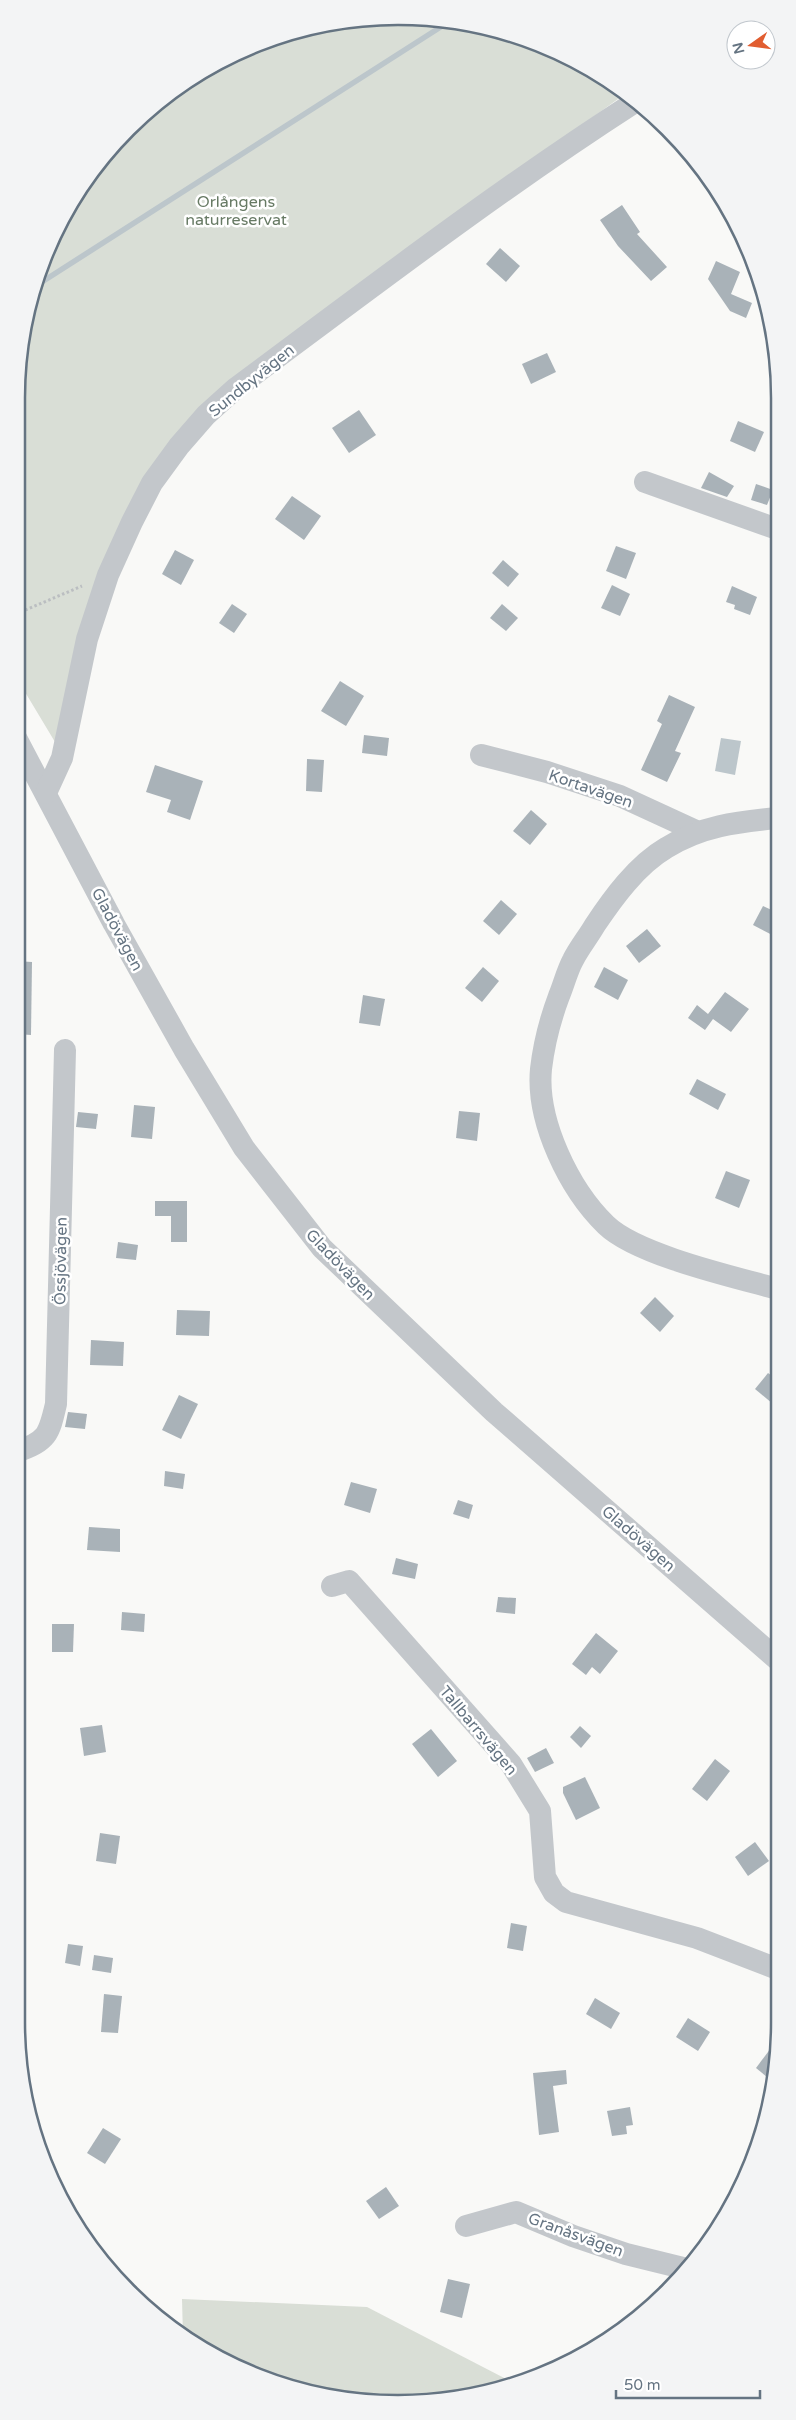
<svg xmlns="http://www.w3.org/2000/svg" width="796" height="2420" viewBox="0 0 796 2420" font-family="'Varela Round',sans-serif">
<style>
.green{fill:#d9ded6}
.water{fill:#bcc6cb}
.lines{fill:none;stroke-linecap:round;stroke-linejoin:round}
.stream{stroke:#bcc6cb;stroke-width:5.5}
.building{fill:#a9b2b8}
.path{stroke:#bbbec1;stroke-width:3;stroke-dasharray:2.5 2.5;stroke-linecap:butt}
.street{stroke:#c3c7cb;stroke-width:22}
.labels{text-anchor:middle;stroke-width:5;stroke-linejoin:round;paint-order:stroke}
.park-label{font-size:16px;fill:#677a64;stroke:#fff}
.street-label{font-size:16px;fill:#657482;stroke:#fff}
.rim{fill:none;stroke:#657482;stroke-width:2.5}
</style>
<rect width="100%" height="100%" fill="#f9f9f7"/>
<!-- green -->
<g class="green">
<path d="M423 17 497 29 610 80 625 94 358 285 139 490 58 747 16 677V398L29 299 56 229 95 166 146 111 207 68 275 37 348 20Z"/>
<path d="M182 2299 367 2307 514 2383 497 2391 423 2403 348 2401 229 2364 183 2336Z"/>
</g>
<!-- water -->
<path class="water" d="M721 738 741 741 735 775 715 771Z"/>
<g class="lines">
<!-- stream -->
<path class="stream" d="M34 287 450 21"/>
</g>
<!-- building -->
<g class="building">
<path d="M622 205 640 232 637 234 667 267 651 281 618 246 600 220Z"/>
<path d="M500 248 520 266 506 282 486 264Z"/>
<path d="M716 261 740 272 731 294 752 303 746 318 730 311 708 279Z"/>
<path d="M547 353 556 372 531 384 522 364Z"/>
<path d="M359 410 376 435 349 453 332 428Z"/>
<path d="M738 421 764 432 755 452 730 441Z"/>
<path d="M709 472 734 486 727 497 701 488Z"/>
<path d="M756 484 773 490 767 505 751 500Z"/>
<path d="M292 496 321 516 304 540 275 519Z"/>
<path d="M616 546 636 553 626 579 606 571Z"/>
<path d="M175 550 194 560 181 585 162 574Z"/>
<path d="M503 560 519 574 508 587 492 573Z"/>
<path d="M612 585 630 594 620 616 601 608Z"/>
<path d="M732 586 757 597 750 615 734 609 735 605 726 602Z"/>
<path d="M232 604 247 614 234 633 219 623Z"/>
<path d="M502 604 518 618 506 631 490 618Z"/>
<path d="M340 681 364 696 346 726 321 711Z"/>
<path d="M669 695 695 707 675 751 681 753 667 782 641 770 662 724 657 721Z"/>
<path d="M364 735 389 738 387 756 362 753Z"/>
<path d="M307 759 324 760 322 792 306 791Z"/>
<path d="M155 765 203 781 190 820 167 812 171 800 146 792Z"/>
<path d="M531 810 547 824 530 845 513 831Z"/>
<path d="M501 900 517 914 499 935 483 921Z"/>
<path d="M763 906 778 913V938L753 925Z"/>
<path d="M647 929 661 946 639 963 626 946Z"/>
<path d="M16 961 32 962 31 1035 16 1034Z"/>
<path d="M483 967 499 981 482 1002 465 988Z"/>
<path d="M604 967 628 980 618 1000 594 987Z"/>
<path d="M725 992 749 1009 731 1032 713 1019 705 1030 688 1018 697 1005 708 1014Z"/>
<path d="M363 995 385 999 380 1026 359 1023Z"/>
<path d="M697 1079 726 1094 718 1110 689 1094Z"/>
<path d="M134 1105 155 1107 152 1139 131 1137Z"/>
<path d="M459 1111 480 1113 477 1141 456 1138Z"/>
<path d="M78 1112 98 1114 96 1129 76 1127Z"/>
<path d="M726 1171 750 1180 739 1208 715 1198Z"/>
<path d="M155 1201H187V1242H171V1216H155Z"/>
<path d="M118 1242 138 1245 136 1260 116 1258Z"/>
<path d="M655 1297 674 1316 660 1332 640 1313Z"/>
<path d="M177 1310 210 1311 209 1336 176 1335Z"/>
<path d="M91 1340 124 1342 123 1366 90 1365Z"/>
<path d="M768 1373 779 1381V1409L755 1389Z"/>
<path d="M179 1395 198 1404 181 1439 162 1430Z"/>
<path d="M68 1412 87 1414 85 1429 65 1427Z"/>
<path d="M165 1471 185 1474 183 1489 164 1486Z"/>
<path d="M351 1482 377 1489 370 1513 344 1505Z"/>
<path d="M458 1500 473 1505 469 1519 453 1514Z"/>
<path d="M89 1527 120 1529V1552L87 1550Z"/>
<path d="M396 1558 418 1564 415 1579 392 1574Z"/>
<path d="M498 1597 516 1598 515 1614 496 1612Z"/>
<path d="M122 1612 145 1614 144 1632 121 1630Z"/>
<path d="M52 1624H74L73 1652H52Z"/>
<path d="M596 1633 618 1651 600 1674 592 1667 586 1675 572 1664Z"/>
<path d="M102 1725 106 1752 84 1756 80 1728Z"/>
<path d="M580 1726 591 1736 581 1748 570 1737Z"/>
<path d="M431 1729 457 1761 438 1777 412 1744Z"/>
<path d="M546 1748 554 1763 535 1772 527 1758Z"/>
<path d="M715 1759 730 1771 707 1801 692 1789Z"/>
<path d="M585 1777 600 1808 576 1820 563 1793V1787Z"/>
<path d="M100 1833 120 1836 116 1864 96 1861Z"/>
<path d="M755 1842 769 1861 748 1876 735 1857Z"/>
<path d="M511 1923 527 1926 523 1951 507 1948Z"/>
<path d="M68 1944 83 1946 80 1966 65 1963Z"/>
<path d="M94 1955 113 1958 111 1973 92 1970Z"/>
<path d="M104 1994 122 1996 118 2033 101 2032Z"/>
<path d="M595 1998 620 2013 611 2029 586 2014Z"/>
<path d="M688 2018 710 2032 698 2051 676 2037Z"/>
<path d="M777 2040 774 2067 772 2081 756 2068Z"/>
<path d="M566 2070 567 2084 553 2086 559 2132 539 2135 533 2073Z"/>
<path d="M630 2107 633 2125 626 2126 627 2134 612 2136 607 2111Z"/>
<path d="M103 2128 121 2139 105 2164 87 2153Z"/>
<path d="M386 2187 399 2206 379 2219 366 2201Z"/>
<path d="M448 2279 470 2284 462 2318 440 2312Z"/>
</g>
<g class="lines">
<!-- path -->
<g class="path">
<path d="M16 614 82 586"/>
<path d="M16 709 22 720"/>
</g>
<!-- street -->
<g class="street">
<path d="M645 482 777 529"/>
<path d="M16 738 114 924 184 1049 244 1148 322 1248 494 1412 779 1661"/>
<path d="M481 755 547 772 620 796 696 831"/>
<path d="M46 793 62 758 87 639 108 575 132 522 152 483 179 446 206 415 236 388C368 290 497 191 635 102"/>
<path d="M777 818C737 822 701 826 666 848 637 865 613 898 595 925 588 937 579 948 573 960 567 971 564 984 559 996 550 1020 544 1043 541 1069 536 1121 569 1189 606 1225 637 1255 734 1277 778 1289"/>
<path d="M16 1452C48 1441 49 1434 56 1404L65 1050"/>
<path d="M332 1586 349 1581 511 1764 540 1811 545 1877 554 1893 566 1902 697 1938 780 1970"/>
<path d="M466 2226 516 2212 573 2236 626 2254 687 2269"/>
</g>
</g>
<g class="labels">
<!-- park labels -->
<g class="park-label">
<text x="236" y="207">Orlångens<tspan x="236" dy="18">naturreservat</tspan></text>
</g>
<!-- street labels -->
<g class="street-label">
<text transform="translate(251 380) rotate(-39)" y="6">Sundbyvägen</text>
<text transform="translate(591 788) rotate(19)" y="6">Kortavägen</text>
<text transform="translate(118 929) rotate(62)" y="6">Gladövägen</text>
<text transform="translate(60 1261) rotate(-89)" y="6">Össjövägen</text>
<text transform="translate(341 1264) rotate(46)" y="6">Gladövägen</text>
<text transform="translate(639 1538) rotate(41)" y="6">Gladövägen</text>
<text transform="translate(479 1730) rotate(50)" y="6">Tallbarrsvägen</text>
<text transform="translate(576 2234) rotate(20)" y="6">Granåsvägen</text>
</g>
</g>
<!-- crop -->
<path d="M0 0H796V2420H0ZM398 25H398A373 373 0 0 1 771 398V2022A373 373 0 0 1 398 2395H398A373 373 0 0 1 25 2022V398A373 373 0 0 1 398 25Z" fill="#f3f4f5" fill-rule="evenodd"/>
<path class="rim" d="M398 25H398A373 373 0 0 1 771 398V2022A373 373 0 0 1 398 2395H398A373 373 0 0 1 25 2022V398A373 373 0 0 1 398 25Z"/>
<!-- north arrow -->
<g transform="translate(751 45) rotate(256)"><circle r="24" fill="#ffffff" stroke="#c1c7cd"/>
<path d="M0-4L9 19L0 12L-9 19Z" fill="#e15d30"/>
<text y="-8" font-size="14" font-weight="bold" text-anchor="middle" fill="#657482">N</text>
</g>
<!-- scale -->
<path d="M616 2390v8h144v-8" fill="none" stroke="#657482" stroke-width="2.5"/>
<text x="624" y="2390" font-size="15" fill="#657482" stroke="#ffffff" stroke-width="4" paint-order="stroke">50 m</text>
</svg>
